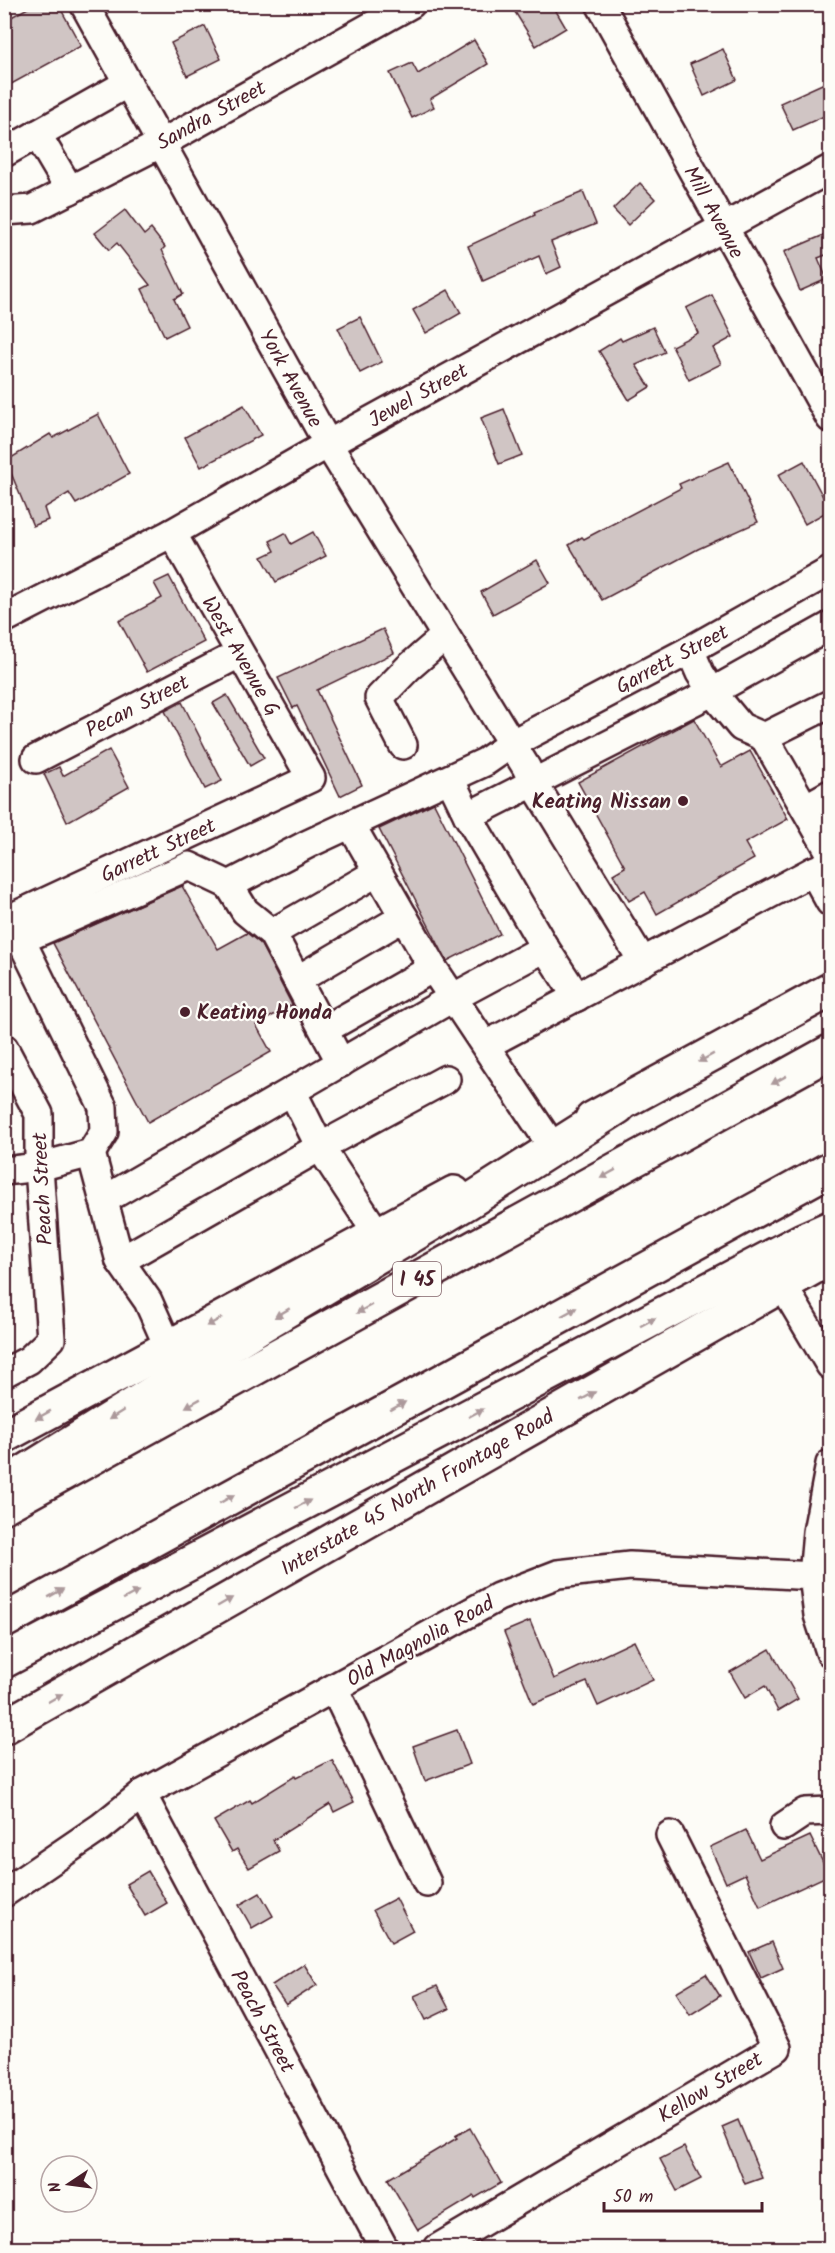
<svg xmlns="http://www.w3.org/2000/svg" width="835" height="2253" viewBox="0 0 835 2253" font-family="Kalam,sans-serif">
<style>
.building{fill:#d0c5c4;stroke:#4a1f2b;stroke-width:1.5}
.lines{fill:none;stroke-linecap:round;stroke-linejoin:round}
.minor-casing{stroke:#4a1f2b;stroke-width:32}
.major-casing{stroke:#4a1f2b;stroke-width:38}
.highway-casing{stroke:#4a1f2b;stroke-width:38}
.minor{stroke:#fdfcf7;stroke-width:27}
.major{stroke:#fdfcf7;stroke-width:33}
.highway{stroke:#fdfcf7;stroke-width:33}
.oneway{fill:#ac999b}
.poi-dot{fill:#4a1f2b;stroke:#fdfcf7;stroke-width:2}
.labels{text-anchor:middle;stroke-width:4.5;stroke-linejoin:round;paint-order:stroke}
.shield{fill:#fdfcf7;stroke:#806168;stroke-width:1.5}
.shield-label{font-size:20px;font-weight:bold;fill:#4a1f2b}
.street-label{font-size:21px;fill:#4a1f2b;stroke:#fdfcf7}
.poi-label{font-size:21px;font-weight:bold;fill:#4a1f2b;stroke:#fdfcf7;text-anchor:end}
</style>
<rect width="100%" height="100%" fill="#fdfcf7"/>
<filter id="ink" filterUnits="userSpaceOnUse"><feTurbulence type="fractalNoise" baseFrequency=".0167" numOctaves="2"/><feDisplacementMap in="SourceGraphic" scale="12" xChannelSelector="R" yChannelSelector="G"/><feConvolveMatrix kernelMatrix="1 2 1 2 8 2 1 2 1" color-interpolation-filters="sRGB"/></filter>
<g filter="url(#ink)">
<!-- building -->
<g class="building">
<path d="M35 4H58L81 46 4 88V21Z"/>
<path d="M510 4H552L566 28 536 46Z"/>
<path d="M205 26 221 59 187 76 171 43Z"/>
<path d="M474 40 488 64 430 99 434 107 412 118 390 73 412 63 418 74Z"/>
<path d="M723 49 737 80 704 96 690 64Z"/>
<path d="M831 80V113L793 130 780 103Z"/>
<path d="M640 183 655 199 628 225 613 209Z"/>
<path d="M583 192 596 224 551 242 561 267 546 274 539 256 483 281 468 246 535 215 534 212Z"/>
<path d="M125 210 144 235 151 229 165 247 162 250 183 294 174 299 187 326 165 337 142 289 150 285 117 243 109 250 95 233Z"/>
<path d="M831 232V253L818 258 827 279 800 291 784 252Z"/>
<path d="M448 290 461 313 426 333 413 310Z"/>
<path d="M712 295 733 337 713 348 721 364 689 380 672 346 698 333 686 308Z"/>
<path d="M360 317 382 362 360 373 338 328Z"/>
<path d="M653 327 665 352 636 365 650 387 629 400 599 351 620 338 622 341Z"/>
<path d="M244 405 261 435 201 467 185 437Z"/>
<path d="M504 409 522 455 499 464 481 418Z"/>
<path d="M98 414 129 474 76 504 69 493 44 508 48 520 33 526 6 461 50 434 53 438Z"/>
<path d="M804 461 830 510 805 524 778 475Z"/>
<path d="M729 462 758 522 698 549 602 600 569 545 582 537 584 539 681 488 679 484Z"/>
<path d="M313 532 326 556 276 582 262 557 275 551 270 541 285 533 291 544Z"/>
<path d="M537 560 550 583 493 614 481 592Z"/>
<path d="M169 576 204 642 147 672 119 621 162 598 154 583Z"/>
<path d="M383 629 394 653 317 690 362 785 340 796 297 706 293 708 278 678Z"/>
<path d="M227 695 264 758 250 766 213 703Z"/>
<path d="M182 702 222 781 205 789 165 711Z"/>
<path d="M694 719 721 767 750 751 788 819 745 843 754 859 657 914 645 892 629 901 613 874 625 867 578 782Z"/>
<path d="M109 750 129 787 67 822 44 774 59 767 63 776Z"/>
<path d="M434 803 500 934 447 961 379 829Z"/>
<path d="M182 886 218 949 247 933 260 943 292 1005 256 1025 271 1052 148 1122 53 943Z"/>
<path d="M530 1621 554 1679 634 1641 653 1680 598 1706 587 1682 533 1704 504 1632Z"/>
<path d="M770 1649 798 1699 778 1711 765 1686 745 1698 730 1672Z"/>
<path d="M457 1730 470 1764 425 1781 413 1746Z"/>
<path d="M332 1760 354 1802 334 1812 330 1804 273 1840 279 1851 249 1868 237 1849 232 1852 214 1821 250 1800 252 1803 295 1776 296 1778Z"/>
<path d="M746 1830 760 1859 810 1836 829 1875 760 1907 745 1874 726 1883 710 1847Z"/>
<path d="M148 1871 167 1903 145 1916 126 1884Z"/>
<path d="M260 1893 273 1916 252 1928 239 1905Z"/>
<path d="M396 1898 413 1931 391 1943 373 1910Z"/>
<path d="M772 1942 783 1968 761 1978 749 1952Z"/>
<path d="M304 1964 317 1985 286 2005 272 1985Z"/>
<path d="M706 1974 720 1996 690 2015 676 1992Z"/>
<path d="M437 1986 449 2009 426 2020 414 1996Z"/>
<path d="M738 2120 762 2178 745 2184 722 2127Z"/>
<path d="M470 2128 501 2183 475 2198 474 2196 418 2230 388 2179 457 2138 455 2136Z"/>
<path d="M684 2147 701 2179 677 2191 660 2159Z"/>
</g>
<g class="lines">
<defs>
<g id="minor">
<path d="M84 4 328 444 526 767 533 782 643 962"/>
<path d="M600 4 830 418"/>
<path d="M37 134 70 190"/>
<path d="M4 153 128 83"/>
<path d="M4 211 32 209 162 143 411 4"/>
<path d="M4 619 172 533 328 444 830 169"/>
<path d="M690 650 700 673 712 692 830 626"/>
<path d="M764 737 830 852"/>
<path d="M403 745 379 698 408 668 445 636"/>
<path d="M36 759 239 654"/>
<path d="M450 779 468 816 712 692 741 727 764 737 830 704"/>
<path d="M805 808 830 794"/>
<path d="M351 825 433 968 548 1140"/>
<path d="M813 871 830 902"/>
<path d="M229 885 245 911 272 933 341 1063"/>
<path d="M4 921 311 778 172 533"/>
<path d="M272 933 378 872"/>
<path d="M545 948 577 997"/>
<path d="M297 980 404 917"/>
<path d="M324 1030 433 968"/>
<path d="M486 1045 813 871 830 864"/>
<path d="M4 1048 39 1114V1167L51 1339 29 1360 4 1373"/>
<path d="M292 1091 454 997 545 948 468 816"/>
<path d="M91 1153 120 1261"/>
<path d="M4 1171 39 1167 91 1153 104 1132 103 1107 21 940 189 866 229 885 308 844 485 762 511 744 690 650 830 571"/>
<path d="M104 1200 292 1091 320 1147 378 1235"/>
<path d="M783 1286 830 1365"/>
<path d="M168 1346 148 1301 120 1261 320 1147 446 1079"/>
<path d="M813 1576 817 1532 830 1464"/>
<path d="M334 1688 427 1883"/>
<path d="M142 1794 384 2248"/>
<path d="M784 1826 805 1812 830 1811"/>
<path d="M4 1893 101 1827 142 1794 498 1597 558 1574 630 1566 813 1576 818 1615 830 1652"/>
<path d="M438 2248 777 2048 670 1835"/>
</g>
<g id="major">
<path d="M592 1119 830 990"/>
<path d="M4 1436 454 1193"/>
<path d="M4 1727 830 1258"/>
</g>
<g id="highway">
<path d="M25 1472 262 1325 468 1202 618 1107"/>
<path d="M4 1506 830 1052"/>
<path d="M4 1621 830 1169"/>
<path d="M4 1661 803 1240 830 1228"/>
</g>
</defs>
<!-- minor casing -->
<use href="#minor" class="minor-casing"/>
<!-- major casing -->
<use href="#major" class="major-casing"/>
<!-- highway casing -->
<use href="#highway" class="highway-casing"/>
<!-- minor -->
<use href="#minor" class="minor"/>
<!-- major -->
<use href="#major" class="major"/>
<!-- highway -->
<use href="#highway" class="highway"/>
</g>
<!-- one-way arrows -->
<defs><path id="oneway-solid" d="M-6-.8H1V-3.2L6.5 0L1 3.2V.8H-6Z" transform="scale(1.5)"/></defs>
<g class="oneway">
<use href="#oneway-solid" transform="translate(706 1058) rotate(151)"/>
<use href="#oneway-solid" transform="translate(779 1080) rotate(151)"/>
<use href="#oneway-solid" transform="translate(608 1174) rotate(151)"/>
<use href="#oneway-solid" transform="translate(364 1309) rotate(151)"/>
<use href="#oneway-solid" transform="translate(569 1312) rotate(-29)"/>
<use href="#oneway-solid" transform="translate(282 1313) rotate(149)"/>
<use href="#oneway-solid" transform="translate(214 1322) rotate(152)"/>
<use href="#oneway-solid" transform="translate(648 1322) rotate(-28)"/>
<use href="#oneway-solid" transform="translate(588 1396) rotate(-29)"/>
<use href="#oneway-solid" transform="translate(193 1403) rotate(151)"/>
<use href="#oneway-solid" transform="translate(398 1406) rotate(-29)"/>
<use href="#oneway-solid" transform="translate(476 1413) rotate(-28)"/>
<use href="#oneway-solid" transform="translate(43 1415) rotate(151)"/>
<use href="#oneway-solid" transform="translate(116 1415) rotate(148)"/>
<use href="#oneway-solid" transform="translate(227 1499) rotate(-29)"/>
<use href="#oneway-solid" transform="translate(303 1504) rotate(-28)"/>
<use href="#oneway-solid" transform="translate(56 1593) rotate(-29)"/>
<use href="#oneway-solid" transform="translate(131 1595) rotate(-28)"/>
<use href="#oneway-solid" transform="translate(225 1602) rotate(-30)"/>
<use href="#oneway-solid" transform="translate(55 1698) rotate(-30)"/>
</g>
</g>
<!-- markers -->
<g class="poi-dot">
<circle cx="683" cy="801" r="6"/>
<circle cx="185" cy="1012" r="6"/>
</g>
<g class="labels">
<!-- shield labels -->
<rect class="shield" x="393" y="1262" width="48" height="34" rx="4.5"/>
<g class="shield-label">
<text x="417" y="1286">I 45</text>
</g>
<!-- street labels -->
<g class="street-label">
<text transform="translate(211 115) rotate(-29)" y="7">Sandra Street</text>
<text transform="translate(714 212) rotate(61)" y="7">Mill Avenue</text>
<text transform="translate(291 378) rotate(61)" y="7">York Avenue</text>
<text transform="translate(418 395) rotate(-29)" y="7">Jewel Street</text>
<text transform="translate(241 656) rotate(60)" y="7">West Avenue G</text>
<text transform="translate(672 659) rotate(-28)" y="7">Garrett Street</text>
<text transform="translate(137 706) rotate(-27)" y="7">Pecan Street</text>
<text transform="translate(158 850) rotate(-25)" y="7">Garrett Street</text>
<text transform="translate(42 1189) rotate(-93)" y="7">Peach Street</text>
<text transform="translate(417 1492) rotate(-30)" y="7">Interstate 45 North Frontage Road</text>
<text transform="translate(420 1641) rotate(-29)" y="7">Old Magnolia Road</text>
<text transform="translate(263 2021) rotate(62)" y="7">Peach Street</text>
<text transform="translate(710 2087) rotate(-31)" y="7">Kellow Street</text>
</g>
<!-- poi labels -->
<g class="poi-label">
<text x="671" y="808">Keating Nissan</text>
<text x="197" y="1019" text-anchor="start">Keating Honda</text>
</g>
</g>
<!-- margin -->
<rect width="835" height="2253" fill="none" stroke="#fdfcf7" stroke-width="24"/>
<rect x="12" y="12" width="811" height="2229" fill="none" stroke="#4a1f2b" stroke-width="2" filter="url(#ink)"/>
<!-- north arrow -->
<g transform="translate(69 2184) rotate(257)"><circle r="28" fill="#fdfcf7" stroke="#b5a4a5" stroke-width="1.5"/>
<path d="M0-4.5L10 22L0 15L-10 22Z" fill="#4a1f2b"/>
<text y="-9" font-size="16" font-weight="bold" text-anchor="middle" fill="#4a1f2b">N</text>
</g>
<!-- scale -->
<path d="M604 2202v9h158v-9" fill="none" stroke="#4a1f2b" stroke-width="3"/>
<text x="613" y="2202" font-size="18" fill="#4a1f2b" stroke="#fdfcf7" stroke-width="4.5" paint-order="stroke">50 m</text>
</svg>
